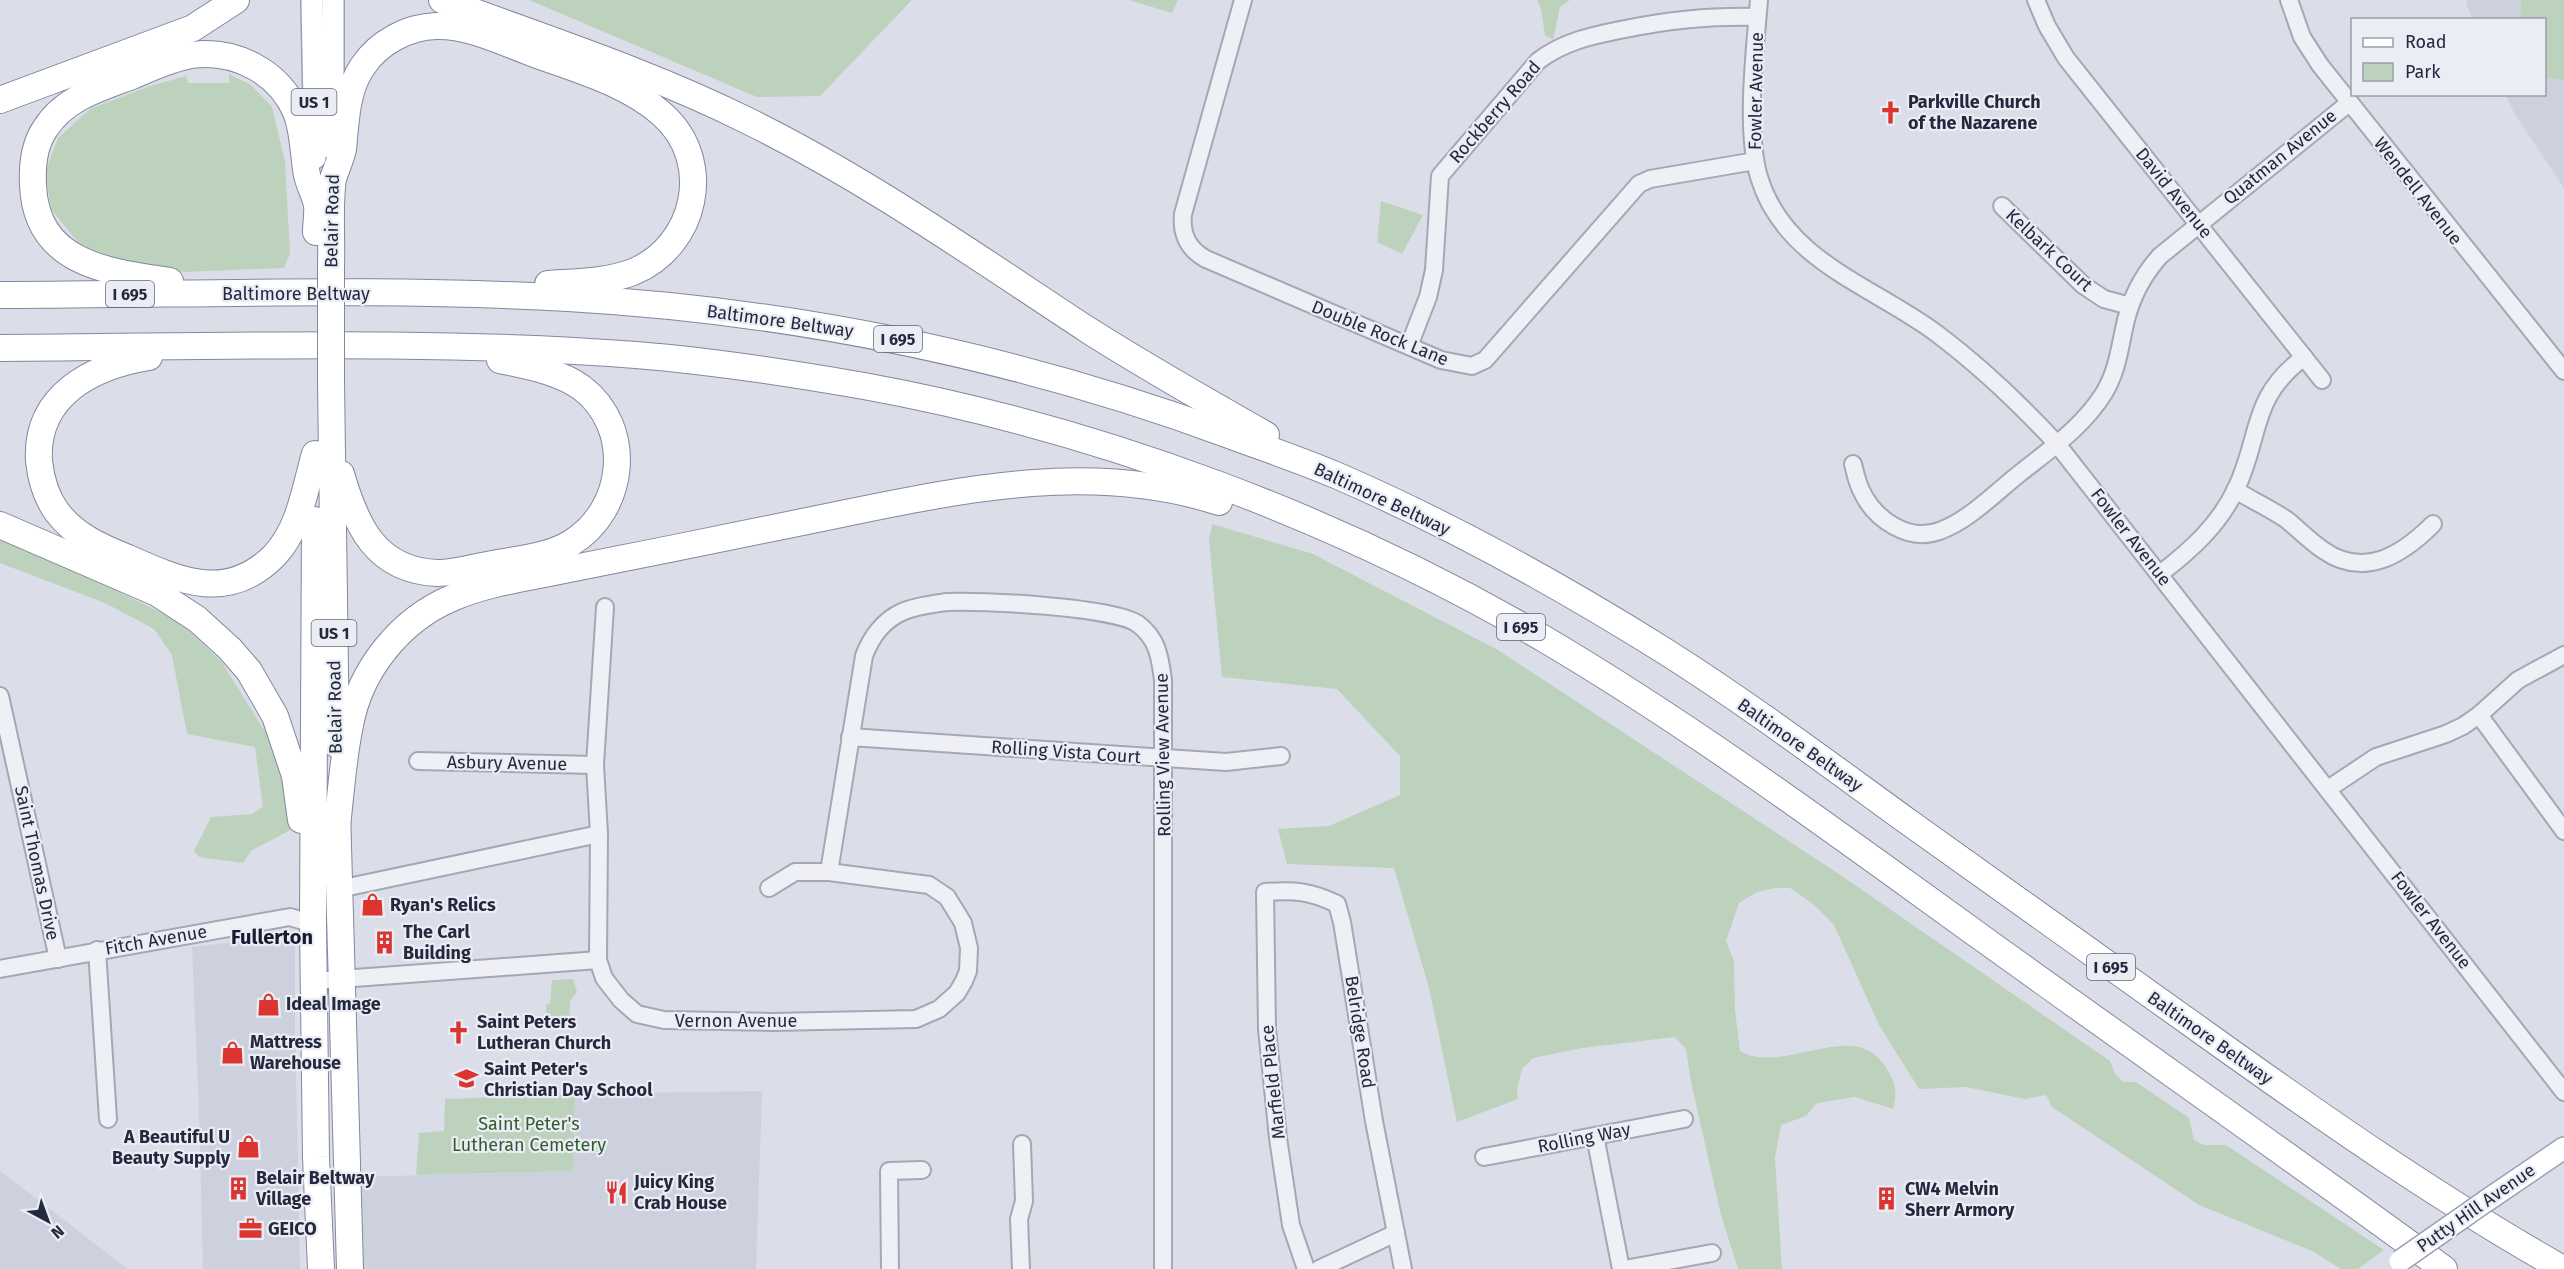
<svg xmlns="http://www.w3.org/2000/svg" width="2564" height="1269" viewBox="0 0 2564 1269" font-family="'Fira Sans',sans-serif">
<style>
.built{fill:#cdd0dd}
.green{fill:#bdd2bc}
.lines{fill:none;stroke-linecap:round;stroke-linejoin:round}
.minor-casing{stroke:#a4a8b5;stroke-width:20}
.major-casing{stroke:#99a0b4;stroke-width:24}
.highway-casing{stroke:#8188a0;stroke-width:28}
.minor{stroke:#eef0f6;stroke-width:16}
.major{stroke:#fff;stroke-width:21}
.highway{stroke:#fff;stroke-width:26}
.major-bridge-casing{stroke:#99a0b4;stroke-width:24;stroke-linecap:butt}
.highway-bridge-casing{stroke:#8188a0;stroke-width:28;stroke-linecap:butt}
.major-bridge{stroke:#fff;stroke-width:21}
.highway-bridge{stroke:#fff;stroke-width:26}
.labels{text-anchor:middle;stroke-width:4.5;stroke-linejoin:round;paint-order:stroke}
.shield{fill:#ebedf5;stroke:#606476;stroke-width:1.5}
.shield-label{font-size:16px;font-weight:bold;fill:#24293f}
.street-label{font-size:18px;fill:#24293f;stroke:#ebedf5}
.poi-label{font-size:18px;font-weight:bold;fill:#24293f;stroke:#ebedf5;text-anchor:start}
.park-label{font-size:18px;fill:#305c30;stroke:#ebedf5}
.neighbourhood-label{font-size:20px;font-weight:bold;fill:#161b30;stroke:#ebedf5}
</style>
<rect width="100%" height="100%" fill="#dbdee8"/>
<!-- built -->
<g class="built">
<path d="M2467 0H2564V188L2514 113 2506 95 2544 94V20L2473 19 2466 4Z"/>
<path d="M244 941 295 942V1025L300 1269H203L199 1111 192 947Z"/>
<path d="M762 1091 756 1269H361L356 1177 573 1171 575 1094Z"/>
<path d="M0 1171 128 1269H0Z"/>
</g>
<!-- green -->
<g class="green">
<path d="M529 0H912L820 96 757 97Z"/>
<path d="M1129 0H1178L1172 13Z"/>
<path d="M1537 0H1570L1560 7 1553 40 1545 35 1541 9Z"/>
<path d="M2522 0H2564V80L2545 77 2544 20 2520 19Z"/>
<path d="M229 74 251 85 272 107 285 161 290 254 284 268 184 272 113 260 81 246 51 209 45 172 58 138 90 109 147 87 186 76 188 83H229Z"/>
<path d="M1381 201 1423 215 1402 254 1377 242Z"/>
<path d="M1212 524 1313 554 1498 650 1839 874 2110 1061 2115 1074 2123 1082H2136L2189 1118 2194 1140 2204 1145H2226L2384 1250 2358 1269H2341L2314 1252 2199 1205 2052 1107 2046 1095 2025 1099 1966 1087 1919 1089 1879 1025 1834 925 1813 904 1790 888H1775L1757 892 1739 903 1726 941 1734 961 1735 1009 1740 1051C1783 1077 1856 1014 1887 1069 1895 1082 1898 1094 1893 1109L1855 1097 1817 1103 1806 1116 1781 1125 1775 1158 1782 1269H1738L1721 1215 1691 1082 1686 1049 1675 1037 1582 1048 1533 1058 1522 1069 1517 1089 1518 1099 1457 1122 1429 988 1394 868 1287 864 1278 829 1329 826 1400 795V756L1337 689 1222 677 1209 541Z"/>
<path d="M0 539 109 587 178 621 221 661 276 749 291 830 252 850 243 863 199 857 194 851 211 817 252 814 263 807 255 747 187 734 172 655 154 629 105 603 0 563Z"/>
<path d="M573 979 577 992 570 1001 569 1026 547 1027 546 1004 550 1005 552 980Z"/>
<path d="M575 1094 573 1171 416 1175 419 1133 444 1131 445 1099Z"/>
</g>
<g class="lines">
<defs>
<g id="minor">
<path d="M1243 0 1183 214C1181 235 1188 249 1206 259L1441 360 1472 366 1485 360 1639 184 1650 179 1755 161"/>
<path d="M1759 0C1755 51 1745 129 1759 177 1784 261 1873 286 1936 333 1980 366 2020 404 2057 444L2564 1092"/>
<path d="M2036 0 2047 26 2066 58 2322 380"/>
<path d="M2289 0 2302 37 2320 65 2564 371"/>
<path d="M2002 206 2083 285 2104 299 2130 306"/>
<path d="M1409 346 1428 297 1434 270 1440 176 1538 61C1563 42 1590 36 1620 30 1669 20 1707 16 1757 17"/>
<path d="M1853 464C1855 472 1857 482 1861 490 1874 519 1909 544 1942 530 1970 519 1995 493 2019 474 2049 450 2083 427 2104 393 2118 370 2120 345 2126 320 2132 296 2143 275 2160 256L2349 103"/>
<path d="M2235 490C2252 500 2271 509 2287 520 2299 530 2310 541 2323 550 2364 579 2402 555 2433 524"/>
<path d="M2160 574C2191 550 2219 525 2236 489 2262 434 2249 399 2304 357"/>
<path d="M605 607 595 765 599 834 598 960 604 978 621 1000 637 1014 664 1020 773 1022 916 1019 939 1009 957 993 964 981 968 971 969 948 963 923 947 897 929 885 829 872H795L769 888"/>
<path d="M0 696 58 959"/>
<path d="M2479 715 2564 831"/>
<path d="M850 737 1226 762 1281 756"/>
<path d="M418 761 595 765"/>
<path d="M2328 789 2376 757 2446 734 2463 726 2479 715 2518 680 2564 655"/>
<path d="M829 872 864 656C871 637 884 620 902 612 915 606 933 604 947 602 979 600 1115 607 1138 624 1158 639 1160 658 1163 680V1269"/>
<path d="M339 889 599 834"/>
<path d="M97 950 108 1119"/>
<path d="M0 969 290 917 313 924"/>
<path d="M314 981 598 960"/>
<path d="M1595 1136 1621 1269"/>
<path d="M1484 1157 1684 1119"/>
<path d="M890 1269 889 1171 922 1170"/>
<path d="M1021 1269 1019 1219 1024 1201 1022 1144"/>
<path d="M1306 1269 1291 1225 1278 1138 1267 1029 1265 892C1295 890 1310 891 1337 904L1342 922 1374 1121 1403 1269"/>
<path d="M1319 1269 1396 1233"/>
<path d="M1624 1269 1712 1253"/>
</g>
<g id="major">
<path d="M312 0 315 158"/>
<path d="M333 149V0"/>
<path d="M2486 1201 2564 1148"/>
</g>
<g id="highway">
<path d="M442 0C543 38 647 71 744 119 865 178 975 256 1088 330 1146 367 1206 401 1266 435"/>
<path d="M0 100 193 28 236 0"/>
<path d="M331 266C332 240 329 203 333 179 336 169 341 159 343 149 346 121 346 90 363 66 379 42 408 27 436 26 469 25 502 42 532 53 575 69 628 83 663 115 715 162 696 246 633 272 607 282 576 282 548 284"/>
<path d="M170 281C108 272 36 264 33 185 32 166 34 145 45 129 64 98 100 88 132 76 151 68 172 58 192 55 235 49 279 72 296 112 304 132 303 154 307 175 309 185 315 195 317 205 318 214 316 223 316 232"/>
<path d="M0 295C189 295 379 287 568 298 795 311 1018 357 1232 436 1267 449 1303 461 1338 476 1451 525 1559 585 1663 650 1747 703 1827 763 1907 821 2007 893 2107 964 2207 1035 2323 1118 2439 1199 2563 1269"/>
<path d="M0 348C211 347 426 339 636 355 713 361 789 373 864 386 1100 429 1340 519 1546 640 1698 730 1839 835 1982 938 2136 1049 2291 1157 2444 1269"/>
<path d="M149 357C93 366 35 395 39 461 41 480 46 497 57 512 75 536 101 547 128 558 180 581 228 603 275 555 300 528 305 488 315 454"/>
<path d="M331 382 336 744"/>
<path d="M341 474C356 526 376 571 438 573 456 573 474 567 492 564 518 559 548 557 571 543 626 509 634 428 582 388 559 371 527 366 500 360"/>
<path d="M315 520 313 924 316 1157 321 1269"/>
<path d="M0 525 157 593 197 619 230 649 249 671 275 716 295 776 301 820"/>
<path d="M337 810 350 1269"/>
<path d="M337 826C341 792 343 758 350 725 360 670 400 620 452 598 484 584 520 579 554 572 642 555 729 537 817 519 950 492 1086 459 1219 502"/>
</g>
</defs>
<!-- minor casing -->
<use href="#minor" class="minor-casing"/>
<!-- major casing -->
<use href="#major" class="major-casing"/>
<!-- highway casing -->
<use href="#highway" class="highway-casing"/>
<!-- minor -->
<use href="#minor" class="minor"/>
<!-- major -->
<use href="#major" class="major"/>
<!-- highway -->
<use href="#highway" class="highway"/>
<defs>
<path id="major-bridge" d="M2400 1261 2486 1201"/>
<path id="highway-bridge" d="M331 382V266"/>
</defs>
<!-- major-bridge casing -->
<use href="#major-bridge" class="major-bridge-casing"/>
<!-- highway-bridge casing -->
<use href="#highway-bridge" class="highway-bridge-casing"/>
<!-- major-bridge -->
<use href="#major-bridge" class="major-bridge"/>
<!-- highway-bridge -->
<use href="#highway-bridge" class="highway-bridge"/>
</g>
<!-- icons -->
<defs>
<symbol id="church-bare" viewBox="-9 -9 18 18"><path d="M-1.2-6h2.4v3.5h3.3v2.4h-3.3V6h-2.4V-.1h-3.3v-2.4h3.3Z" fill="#dc3431" stroke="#ebedf5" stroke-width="2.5" paint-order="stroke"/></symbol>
<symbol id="shop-bare" viewBox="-9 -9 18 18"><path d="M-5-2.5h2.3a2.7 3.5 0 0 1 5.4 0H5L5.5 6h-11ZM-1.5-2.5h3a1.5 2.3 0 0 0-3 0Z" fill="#dc3431" stroke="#ebedf5" stroke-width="2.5" paint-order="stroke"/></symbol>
<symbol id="building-bare" viewBox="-9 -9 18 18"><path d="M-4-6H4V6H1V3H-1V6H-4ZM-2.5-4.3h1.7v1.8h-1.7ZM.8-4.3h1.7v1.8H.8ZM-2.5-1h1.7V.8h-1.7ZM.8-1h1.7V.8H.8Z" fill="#dc3431" stroke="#ebedf5" stroke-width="2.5" paint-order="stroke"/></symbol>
<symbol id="school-bare" viewBox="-9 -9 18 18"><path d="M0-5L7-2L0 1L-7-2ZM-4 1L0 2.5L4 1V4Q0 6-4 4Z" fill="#dc3431" stroke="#ebedf5" stroke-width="2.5" paint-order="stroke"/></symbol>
<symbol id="restaurant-bare" viewBox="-9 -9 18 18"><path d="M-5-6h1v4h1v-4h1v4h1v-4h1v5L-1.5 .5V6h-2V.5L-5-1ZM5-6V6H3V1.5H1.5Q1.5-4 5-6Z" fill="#dc3431" stroke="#ebedf5" stroke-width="2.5" paint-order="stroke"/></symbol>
<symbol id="office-bare" viewBox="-9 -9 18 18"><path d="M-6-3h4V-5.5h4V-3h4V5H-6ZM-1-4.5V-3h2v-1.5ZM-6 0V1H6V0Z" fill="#dc3431" stroke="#ebedf5" stroke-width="2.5" paint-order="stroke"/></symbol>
</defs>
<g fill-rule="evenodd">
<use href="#church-bare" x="1874" y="96" width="33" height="33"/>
<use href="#shop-bare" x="356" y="888" width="33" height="33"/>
<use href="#building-bare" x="368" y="926" width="33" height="33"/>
<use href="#shop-bare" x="252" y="988" width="33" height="33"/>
<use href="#church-bare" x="442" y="1016" width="33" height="33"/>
<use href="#shop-bare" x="216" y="1036" width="33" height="33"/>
<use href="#school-bare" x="450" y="1062" width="33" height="33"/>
<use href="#shop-bare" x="232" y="1130" width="33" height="33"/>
<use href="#building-bare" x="222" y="1172" width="33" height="33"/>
<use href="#restaurant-bare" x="600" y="1176" width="33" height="33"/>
<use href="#building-bare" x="1870" y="1182" width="33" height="33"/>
<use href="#office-bare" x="234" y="1212" width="33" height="33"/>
</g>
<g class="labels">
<!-- shield labels -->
<g class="shield">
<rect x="291.5" y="89" width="45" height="26" rx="4.5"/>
<rect x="106" y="281" width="48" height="26" rx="4.5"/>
<rect x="874" y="326" width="48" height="26" rx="4.5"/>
<rect x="1497" y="614" width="48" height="26" rx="4.5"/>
<rect x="311.5" y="620" width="45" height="26" rx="4.5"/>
<rect x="2087" y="954" width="48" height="26" rx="4.5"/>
</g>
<g class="shield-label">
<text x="314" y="108">US 1</text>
<text x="130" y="300">I 695</text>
<text x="898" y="345">I 695</text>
<text x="1521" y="633">I 695</text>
<text x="334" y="639">US 1</text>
<text x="2111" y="973">I 695</text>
</g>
<!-- street labels -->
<g class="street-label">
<text transform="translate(1756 91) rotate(-89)" y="6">Fowler Avenue</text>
<text transform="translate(1495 112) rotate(-49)" y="6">Rockberry Road</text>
<text transform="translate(2280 157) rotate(-39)" y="6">Quatman Avenue</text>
<text transform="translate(2418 191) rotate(52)" y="6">Wendell Avenue</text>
<text transform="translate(2174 193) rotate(51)" y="6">David Avenue</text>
<text transform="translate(332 221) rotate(-89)" y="6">Belair Road</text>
<text transform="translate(2049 250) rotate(43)" y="6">Kelbark Court</text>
<text x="296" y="300">Baltimore Beltway</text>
<text transform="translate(780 321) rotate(8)" y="6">Baltimore Beltway</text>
<text transform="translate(1380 333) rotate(22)" y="6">Double Rock Lane</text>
<text transform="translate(1382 499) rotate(25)" y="6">Baltimore Beltway</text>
<text transform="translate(2131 537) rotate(52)" y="6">Fowler Avenue</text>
<text transform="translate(335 707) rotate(-91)" y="6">Belair Road</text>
<text transform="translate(1800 745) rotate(35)" y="6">Baltimore Beltway</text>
<text transform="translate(1066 752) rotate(4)" y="6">Rolling Vista Court</text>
<text transform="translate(1163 755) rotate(-91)" y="6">Rolling View Avenue</text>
<text transform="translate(507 763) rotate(1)" y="6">Asbury Avenue</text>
<text transform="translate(37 863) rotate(78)" y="6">Saint Thomas Drive</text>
<text transform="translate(2431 920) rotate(52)" y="6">Fowler Avenue</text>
<text transform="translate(156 940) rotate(-10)" y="6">Fitch Avenue</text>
<text x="736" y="1027">Vernon Avenue</text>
<text transform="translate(1360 1032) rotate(81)" y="6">Belridge Road</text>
<text transform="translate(2210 1038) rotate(35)" y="6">Baltimore Beltway</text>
<text transform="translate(1273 1082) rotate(-96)" y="6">Marfield Place</text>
<text transform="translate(1584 1138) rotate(-11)" y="6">Rolling Way</text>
<text transform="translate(2476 1208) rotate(-35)" y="6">Putty Hill Avenue</text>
</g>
<!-- poi labels -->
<g class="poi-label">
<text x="1908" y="108">Parkville Church<tspan x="1908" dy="21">of the Nazarene</tspan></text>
<text x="390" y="911">Ryan's Relics</text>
<text x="403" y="938">The Carl<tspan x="403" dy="21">Building</tspan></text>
<text x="286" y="1010">Ideal Image</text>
<text x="477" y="1028">Saint Peters<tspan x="477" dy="21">Lutheran Church</tspan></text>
<text x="250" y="1048">Mattress<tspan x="250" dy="21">Warehouse</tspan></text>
<text x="484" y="1075">Saint Peter's<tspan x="484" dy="21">Christian Day School</tspan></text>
<text x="230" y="1143" text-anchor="end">A Beautiful U<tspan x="230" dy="21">Beauty Supply</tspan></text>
<text x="256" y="1184">Belair Beltway<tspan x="256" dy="21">Village</tspan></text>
<text x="634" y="1188">Juicy King<tspan x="634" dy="21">Crab House</tspan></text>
<text x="1905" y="1195">CW4 Melvin<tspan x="1905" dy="21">Sherr Armory</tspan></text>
<text x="268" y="1235">GEICO</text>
</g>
<!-- park labels -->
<g class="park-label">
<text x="529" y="1130">Saint Peter's<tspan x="529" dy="21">Lutheran Cemetery</tspan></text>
</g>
<!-- neighbourhood labels -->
<g class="neighbourhood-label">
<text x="272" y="944">Fullerton</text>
</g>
</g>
<!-- legend -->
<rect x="2351" y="18" width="195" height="78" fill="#ebedf5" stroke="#9b9fac" stroke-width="1.5"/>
<rect x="2363" y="38" width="30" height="9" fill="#ffffff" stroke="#9b9fac" stroke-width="1.5"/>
<text x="2405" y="48" font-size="18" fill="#24293f">Road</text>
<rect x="2363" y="63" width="30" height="18" fill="#bdd2bc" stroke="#9b9fac" stroke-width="1.5"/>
<text x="2405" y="78" font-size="18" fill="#24293f">Park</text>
<!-- north arrow -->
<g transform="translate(48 1221) rotate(139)" stroke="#ebedf5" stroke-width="4.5" paint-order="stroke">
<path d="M0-4.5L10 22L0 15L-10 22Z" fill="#24293f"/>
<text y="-9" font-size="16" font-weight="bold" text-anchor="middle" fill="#24293f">N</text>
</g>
</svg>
